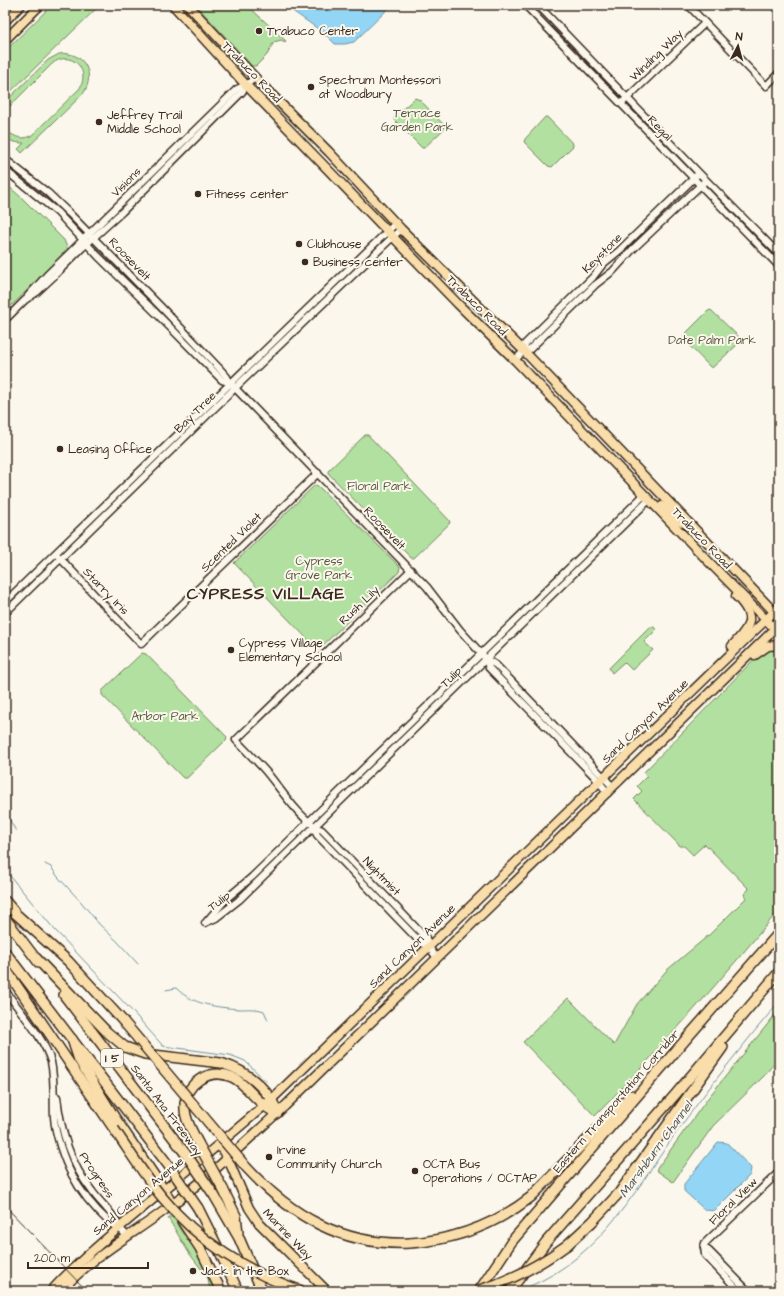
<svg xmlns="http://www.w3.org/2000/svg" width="784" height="1296" viewBox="0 0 784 1296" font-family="'Architects Daughter',sans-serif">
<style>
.green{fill:#b1e0a0;stroke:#76855f}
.water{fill:#93d5f5;stroke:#70919f}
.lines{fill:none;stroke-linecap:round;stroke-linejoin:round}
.stream{stroke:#70919f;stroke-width:1}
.minor-casing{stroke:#3b2a1e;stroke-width:9}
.major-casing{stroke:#3b2a1e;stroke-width:11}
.highway-casing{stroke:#3b2a1e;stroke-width:12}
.minor{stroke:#fbf7ec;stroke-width:6}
.major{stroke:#f9deab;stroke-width:8}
.highway{stroke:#f9deab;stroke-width:9}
.rail{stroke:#3b2a1e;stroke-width:1}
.highway-bridge-casing{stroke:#3b2a1e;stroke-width:12;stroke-linecap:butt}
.highway-bridge{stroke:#f9deab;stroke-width:9}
.poi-dot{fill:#3b2a1e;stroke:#fbf7ec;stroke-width:1.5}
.labels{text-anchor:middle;stroke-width:4;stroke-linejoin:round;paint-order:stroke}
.shield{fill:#fbf7ec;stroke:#75685c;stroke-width:1}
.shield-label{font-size:11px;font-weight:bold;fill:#3b2a1e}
.poi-label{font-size:12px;fill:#3b2a1e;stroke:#fbf7ec;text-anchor:start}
.street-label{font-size:12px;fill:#3b2a1e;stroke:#fbf7ec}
.park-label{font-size:12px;fill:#58583e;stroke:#fbf7ec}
.water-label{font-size:13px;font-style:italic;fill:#515554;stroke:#fbf7ec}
.district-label{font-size:16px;font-weight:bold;letter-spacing:1px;fill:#3b2a1e;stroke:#fbf7ec}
</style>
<rect width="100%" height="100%" fill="#fbf7ec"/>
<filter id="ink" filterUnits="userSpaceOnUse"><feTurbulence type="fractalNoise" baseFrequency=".025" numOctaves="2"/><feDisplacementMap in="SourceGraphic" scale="8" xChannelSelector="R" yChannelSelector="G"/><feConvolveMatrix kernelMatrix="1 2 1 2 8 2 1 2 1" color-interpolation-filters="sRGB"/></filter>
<g filter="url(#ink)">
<!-- green -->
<g class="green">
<path d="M52 5H100L5 97V51Z"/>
<path d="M196 5H247L286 41 285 42 281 40 274 42 267 55 256 66H252Z"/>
<path d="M59 54C83 50 97 74 83 94L22 153 18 149 24 143C17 143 11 142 5 137V128L11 134 17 137 24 138 31 136 80 88C91 68 69 49 52 64L5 111V102L48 60Z"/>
<path d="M415 98 420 100 445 126 444 129 424 148H422L394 120 395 116Z"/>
<path d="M545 117H547L573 144V146L552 167 548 166 524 142 525 139Z"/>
<path d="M5 183 23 199 64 240 68 250 5 312Z"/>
<path d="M711 310 740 338V340L738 344 712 368 709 366 683 339 684 335 708 311Z"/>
<path d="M365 435H368L449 520 450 523 414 558H411L328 473V471Z"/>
<path d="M315 485 318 486 400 567 399 572 318 650 234 563Z"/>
<path d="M650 627H654L656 630 644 642 653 650 632 670 624 662 612 673 609 668Z"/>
<path d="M779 647V910C720 981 660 1050 595 1116L523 1042 568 998 614 1045 637 1004 667 970 709 935 746 898 744 894 749 889 705 844 693 855 684 846H680L634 799 642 791 637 786 647 776 644 772 762 651Z"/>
<path d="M142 653 146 654 227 737 226 740 187 778H183L102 695V691Z"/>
<path d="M779 1010V1057L764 1076 713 1126 673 1182 656 1170 708 1098Z"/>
<path d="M169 1217H173L178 1221V1226L183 1234 187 1236 214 1280 219 1291H210L208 1278 189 1253 168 1218Z"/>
</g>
<!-- water -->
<g class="water">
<path d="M284 5H392L354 42 345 44H335L326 35 325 36 321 33V31Z"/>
<path d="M718 1142 727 1143 751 1168 750 1175 714 1211 705 1210 684 1191V1184Z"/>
</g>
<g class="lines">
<!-- stream -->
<g class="stream">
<path d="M5 812 16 831"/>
<path d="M45 864 51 867 58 877 82 903 99 924 117 941 138 964"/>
<path d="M5 870 54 929 132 1011 163 1046 230 1055 245 1061 266 1081"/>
<path d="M166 990 176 988C193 1005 216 1007 239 1009 248 1009 256 1008 264 1011L268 1020"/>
<path d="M528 1287C603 1256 638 1185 683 1123 714 1081 746 1041 779 1002"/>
</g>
<defs>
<g id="minor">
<path d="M525 5 779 266"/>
<path d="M538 5 699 173 779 254"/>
<path d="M688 5 766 86 779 73"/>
<path d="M624 101 705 23"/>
<path d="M5 159 48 193 70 214 163 309 219 368 227 377 230 383"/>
<path d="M5 170 57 212 98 256 158 315 222 380 230 383 235 388 427 587 460 630 486 659 496 665 613 787"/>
<path d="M28 296 47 275 237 89 246 85"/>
<path d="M5 320 25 300 37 292 53 277 82 248 122 212 242 92 246 85 255 78"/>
<path d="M524 351 525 344 593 277 603 264 620 250 696 176"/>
<path d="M515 360 524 351 530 349 595 285 613 271 632 250 704 182"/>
<path d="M58 556 141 644 318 473"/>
<path d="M411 570 236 740C246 751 258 762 268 774 282 791 302 822 322 830L426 938 428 946 437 958"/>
<path d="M5 602 396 223"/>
<path d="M5 613 235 388 401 229"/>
<path d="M486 659 489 668 594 776 608 793"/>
<path d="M314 827 317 835 421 943 428 946"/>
<path d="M207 921 226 899 252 877 644 495"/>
<path d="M205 923 216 918 239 900 649 500"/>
<path d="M5 990C20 1012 44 1037 51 1062 55 1080 53 1099 54 1117 55 1134 64 1160 72 1175 81 1193 96 1210 110 1223 113 1225 115 1226 118 1227 121 1229 124 1233 127 1236"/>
<path d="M57 1097C61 1132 70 1163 92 1191 101 1204 114 1213 119 1228"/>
<path d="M704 1247 705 1243 779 1172"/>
<path d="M704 1247 709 1251 748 1291"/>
<path d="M704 1247 705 1255 739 1291"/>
</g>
<g id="major">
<path d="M173 5 246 85 458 304 515 360 711 564 778 632"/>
<path d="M188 5 261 84 329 152 401 229 524 351 779 617"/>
<path d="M5 21 21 5"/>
<path d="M5 40 40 5"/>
<path d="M662 506 677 520 691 526"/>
<path d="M732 646C751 626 757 617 736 596"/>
<path d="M755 655 768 646 779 645"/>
<path d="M219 1145 228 1159 249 1208 259 1223 327 1291"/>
<path d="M51 1291C73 1267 96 1247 120 1227 171 1184 222 1142 272 1099L779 607"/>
<path d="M61 1291C93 1255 136 1233 173 1204 213 1174 248 1139 285 1106L779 625"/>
</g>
<g id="highway">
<path d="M5 901 16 914 68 961 123 1021"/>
<path d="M5 918 39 963"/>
<path d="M5 952 169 1166"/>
<path d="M36 958 107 1032 125 1047 145 1054 221 1063C241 1069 259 1082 271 1099 274 1103 275 1109 277 1113"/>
<path d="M5 968 114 1129"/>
<path d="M64 995 188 1157"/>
<path d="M72 1039 79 1060 115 1118 164 1190 174 1208"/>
<path d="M198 1143C193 1133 185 1120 185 1109 183 1084 209 1067 232 1077 245 1083 252 1096 264 1105 268 1109 273 1111 277 1113"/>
<path d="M223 1189 236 1216 238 1233"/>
<path d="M214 1195 239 1238 262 1291"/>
<path d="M198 1208 218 1248 238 1291"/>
<path d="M182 1221 200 1248 221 1291"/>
<path d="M410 1243C455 1240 495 1225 531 1197L631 1095"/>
<path d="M567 1245 592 1222 619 1193 723 1047"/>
<path d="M479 1291 512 1241 693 1031 779 933"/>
<path d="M510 1291 546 1242 675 1095 779 972"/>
</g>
</defs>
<!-- minor casing -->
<use href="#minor" class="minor-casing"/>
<!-- major casing -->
<use href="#major" class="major-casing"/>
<!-- highway casing -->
<use href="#highway" class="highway-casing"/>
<!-- minor -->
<use href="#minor" class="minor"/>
<!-- major -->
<use href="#major" class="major"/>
<!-- highway -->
<use href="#highway" class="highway"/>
<!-- rail -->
<path class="rail" d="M5 1206 87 1291"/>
<defs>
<g id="highway-bridge">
<path d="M123 1021 246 1167C291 1216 342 1246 410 1243"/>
<path d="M114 1129C130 1152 144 1175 162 1197 198 1241 248 1273 302 1291"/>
<path d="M198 1143 223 1189"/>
<path d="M188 1157 214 1195"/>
<path d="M169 1166 198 1208"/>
<path d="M477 1291C510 1281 540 1265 567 1245"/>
</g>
</defs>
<!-- highway-bridge casing -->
<use href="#highway-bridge" class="highway-bridge-casing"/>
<!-- highway-bridge -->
<use href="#highway-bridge" class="highway-bridge"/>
</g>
</g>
<!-- markers -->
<g class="poi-dot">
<circle cx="259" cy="31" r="4"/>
<circle cx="311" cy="87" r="4"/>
<circle cx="99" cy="122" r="4"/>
<circle cx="198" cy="194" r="4"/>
<circle cx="299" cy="244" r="4"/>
<circle cx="305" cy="262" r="4"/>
<circle cx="60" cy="449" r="4"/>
<circle cx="231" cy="650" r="4"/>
<circle cx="269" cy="1157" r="4"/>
<circle cx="415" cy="1171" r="4"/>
<circle cx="193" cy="1271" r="4"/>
</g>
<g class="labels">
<!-- shield labels -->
<rect class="shield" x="101" y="1049" width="22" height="18" rx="3"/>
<g class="shield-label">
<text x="112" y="1062">I 5</text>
</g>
<!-- poi labels -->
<g class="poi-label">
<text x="267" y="35">Trabuco Center</text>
<text x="319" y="84">Spectrum Montessori<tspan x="319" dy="14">at Woodbury</tspan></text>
<text x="107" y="119">Jeffrey Trail<tspan x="107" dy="14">Middle School</tspan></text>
<text x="206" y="198">Fitness center</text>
<text x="307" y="248">Clubhouse</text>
<text x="313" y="266">Business center</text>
<text x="68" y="453">Leasing Office</text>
<text x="239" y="647">Cypress Village<tspan x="239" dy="14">Elementary School</tspan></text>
<text x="277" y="1154">Irvine<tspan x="277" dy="14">Community Church</tspan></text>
<text x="423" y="1168">OCTA Bus<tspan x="423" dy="14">Operations / OCTAP</tspan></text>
<text x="201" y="1275">Jack in the Box</text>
</g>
<!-- street labels -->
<g class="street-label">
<text transform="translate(656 55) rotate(-44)" y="4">Winding Way</text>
<text transform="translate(252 72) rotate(46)" y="4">Trabuco Road</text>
<text transform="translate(660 128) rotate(46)" y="4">Regal</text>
<text transform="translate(126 182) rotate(-45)" y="4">Visions</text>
<text transform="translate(602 253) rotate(-45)" y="4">Keystone</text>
<text transform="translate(130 259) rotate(46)" y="4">Roosevelt</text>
<text transform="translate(477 305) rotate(45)" y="4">Trabuco Road</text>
<text transform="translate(195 412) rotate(-45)" y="4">Bay Tree</text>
<text transform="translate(385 528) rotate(46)" y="4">Roosevelt</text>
<text transform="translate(702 538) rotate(46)" y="4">Trabuco Road</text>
<text transform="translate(231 542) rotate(-44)" y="4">Scented Violet</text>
<text transform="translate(106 591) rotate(46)" y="4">Starry Iris</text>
<text transform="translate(359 605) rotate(-44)" y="4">Rush Lily</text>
<text transform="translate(451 677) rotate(-44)" y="4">Tulip</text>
<text transform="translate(645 721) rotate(-44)" y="4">Sand Canyon Avenue</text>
<text transform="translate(382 876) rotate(46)" y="4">Nightmist</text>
<text transform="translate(219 901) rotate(-37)" y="4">Tulip</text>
<text transform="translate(412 946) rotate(-44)" y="4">Sand Canyon Avenue</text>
<text transform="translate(616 1101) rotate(-49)" y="4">Eastern Transportation Corridor</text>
<text transform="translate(167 1110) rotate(53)" y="4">Santa Ana Freeway</text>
<text transform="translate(97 1175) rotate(56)" y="4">Progress</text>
<text transform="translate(138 1196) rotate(-40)" y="4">Sand Canyon Avenue</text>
<text transform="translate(733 1201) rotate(-44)" y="4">Floral View</text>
<text transform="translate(288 1234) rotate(46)" y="4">Marine Way</text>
</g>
<!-- park labels -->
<g class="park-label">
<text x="417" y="117">Terrace<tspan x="417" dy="14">Garden Park</tspan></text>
<text x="712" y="344">Date Palm Park</text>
<text x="379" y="490">Floral Park</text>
<text x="319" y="565">Cypress<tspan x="319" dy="14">Grove Park</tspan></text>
<text x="165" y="720">Arbor Park</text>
</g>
<!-- water labels -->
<g class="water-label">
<text transform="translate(655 1149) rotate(-54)" y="5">Marshburn Channel</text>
</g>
<!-- district labels -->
<g class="district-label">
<text x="266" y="599">CYPRESS VILLAGE</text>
</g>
</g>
<!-- margin -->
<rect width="784" height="1296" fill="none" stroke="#fbf7ec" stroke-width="20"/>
<rect x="10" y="10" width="764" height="1276" fill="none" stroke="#3b2a1e" stroke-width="1.5" filter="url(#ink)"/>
<!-- north arrow -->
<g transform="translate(738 46) rotate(6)" stroke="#fbf7ec" stroke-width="3" paint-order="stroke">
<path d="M0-3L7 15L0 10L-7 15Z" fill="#3b2a1e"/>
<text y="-6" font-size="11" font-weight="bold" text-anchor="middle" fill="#3b2a1e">N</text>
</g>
<!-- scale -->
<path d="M28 1262v6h120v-6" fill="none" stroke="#3b2a1e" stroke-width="2"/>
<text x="34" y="1262" font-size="12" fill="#3b2a1e" stroke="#fbf7ec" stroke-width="3" paint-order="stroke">200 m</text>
</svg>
